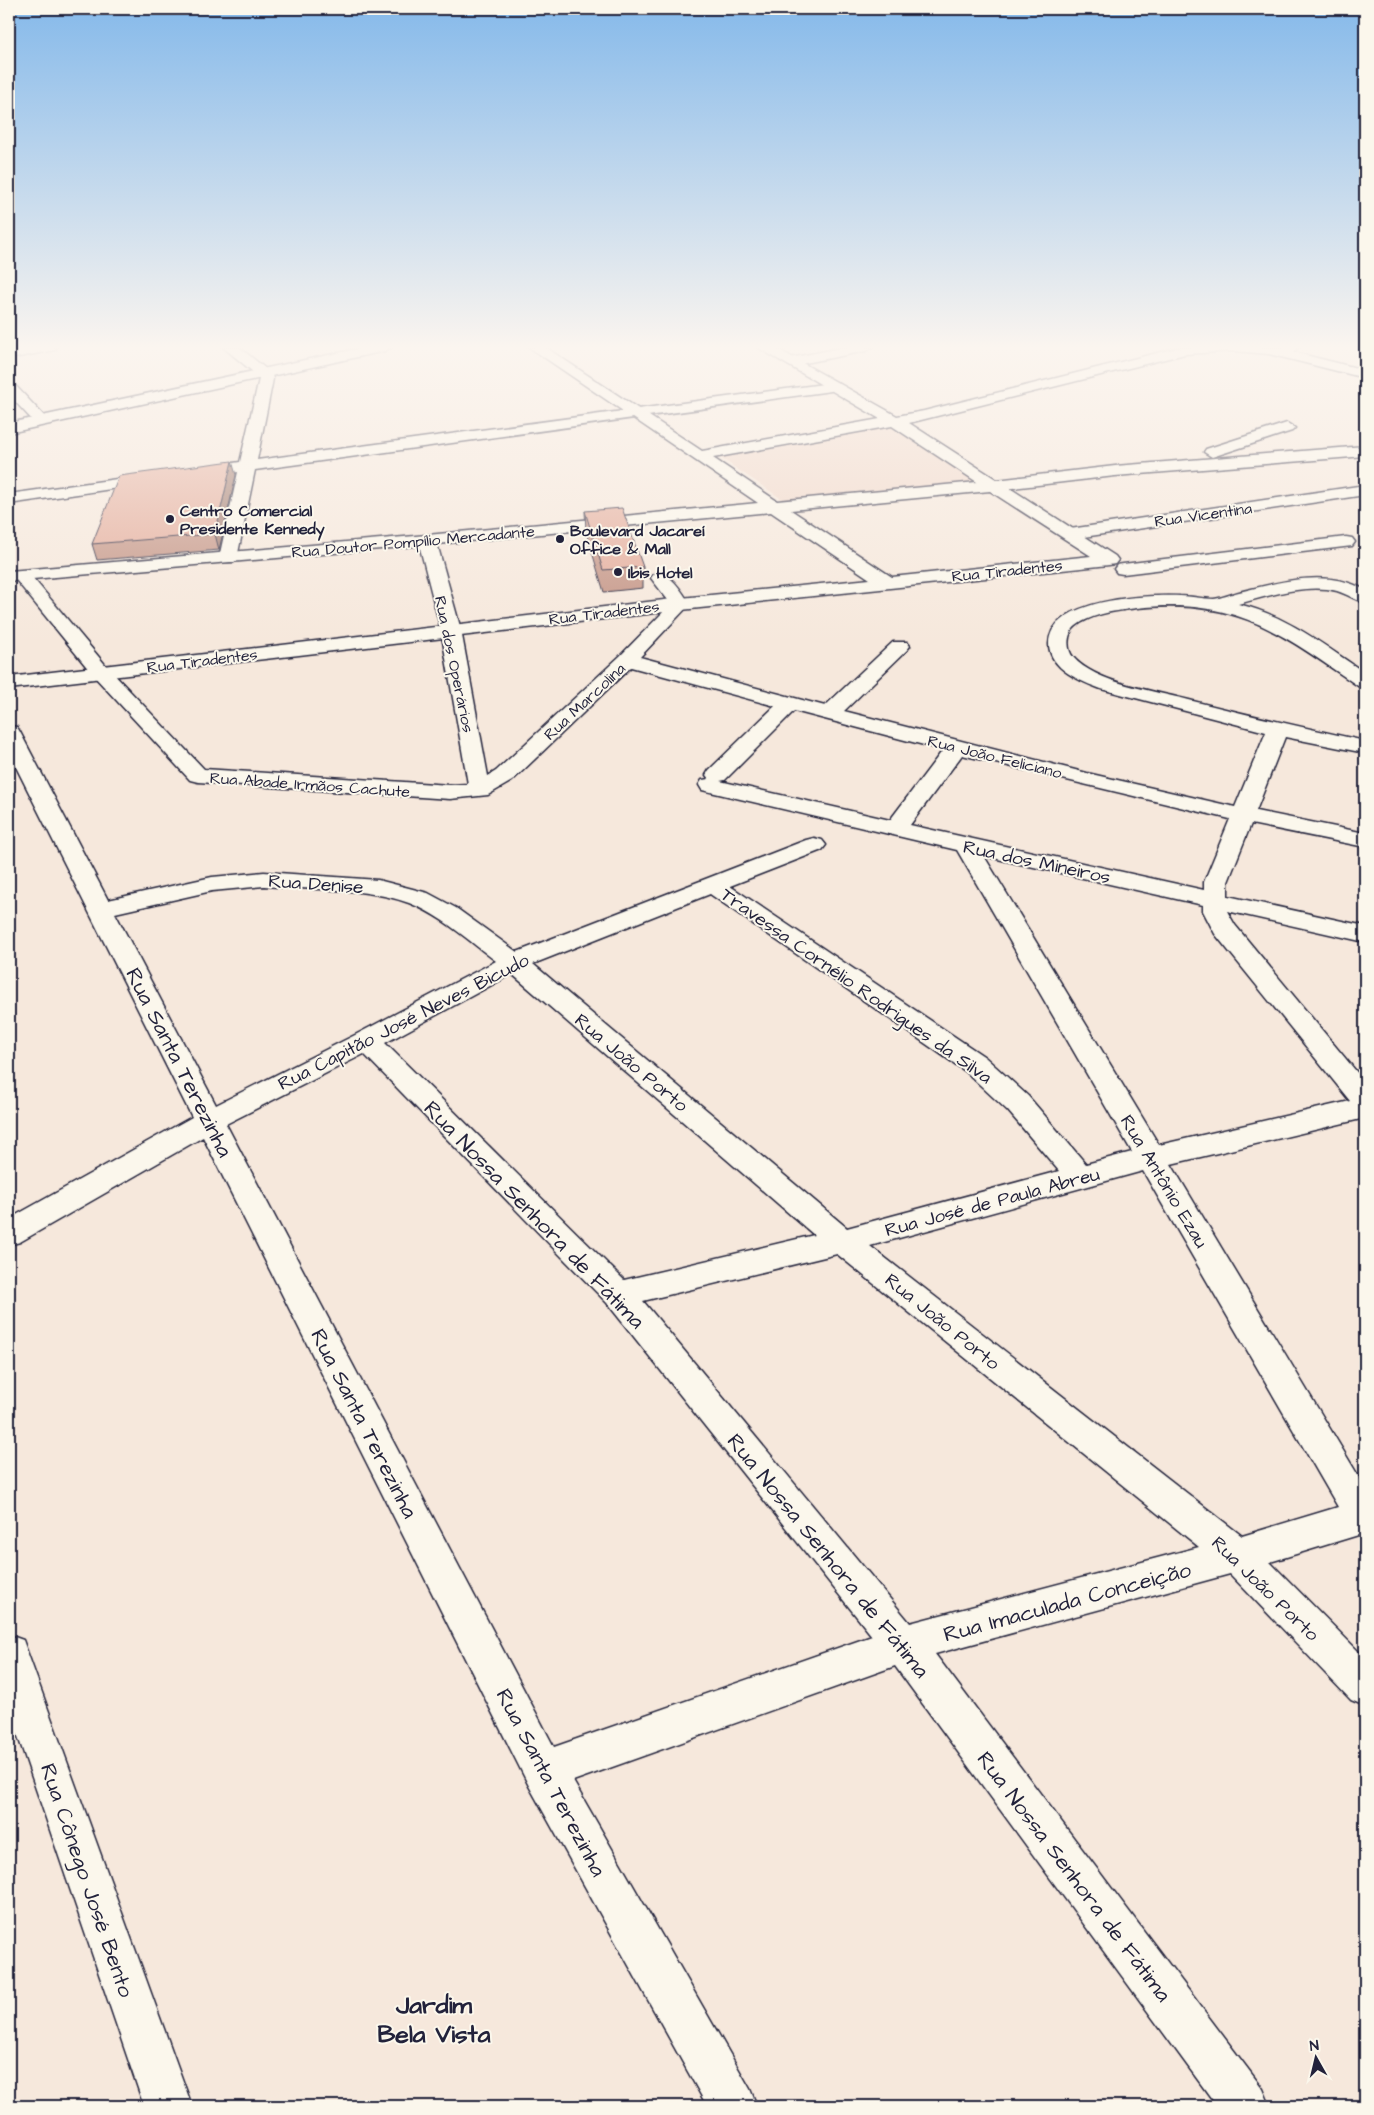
<svg xmlns="http://www.w3.org/2000/svg" width="1374" height="2115" viewBox="0 0 1374 2115" font-family="'Architects Daughter',sans-serif">
<style>
.built{fill:#f0d6c8}
.lines{fill:none;stroke-linecap:round;stroke-linejoin:round}
.minor-casing{stroke:#22223b;stroke-width:3}
.major-casing{stroke:#22223b;stroke-width:3}
.minor{fill:#fbf7ec;fill-rule:evenodd}
.major{fill:#fbf7ec;fill-rule:evenodd}
.wall{fill:#c39384;stroke:#22223b}
.shaded-wall{fill:#9f786c;stroke:#22223b}
.building{fill:#e3ab9a;stroke:#22223b}
.poi-dot{fill:#22223b;stroke:#fbf7ec;stroke-width:2}
.labels{text-anchor:middle;stroke-width:4;stroke-linejoin:round;paint-order:stroke}
.far-poi-label{font-size:16px;font-weight:bold;fill:#22223b;stroke:#fbf7ec;text-anchor:start}
.far-street-label{font-size:16px;fill:#22223b;stroke:#fbf7ec}
.street-label{font-size:19px;fill:#22223b;stroke:#fbf7ec}
.near-street-label{font-size:22px;fill:#22223b;stroke:#fbf7ec}
.near-quarter-label{font-size:25px;font-weight:bold;fill:#22223b;stroke:#fbf7ec}
</style>
<rect width="100%" height="100%" fill="#f6e8dc"/>
<filter id="ink" filterUnits="userSpaceOnUse"><feTurbulence type="fractalNoise" baseFrequency=".02" numOctaves="2"/><feDisplacementMap in="SourceGraphic" scale="10" xChannelSelector="R" yChannelSelector="G"/><feConvolveMatrix kernelMatrix="1 2 1 2 8 2 1 2 1" color-interpolation-filters="sRGB"/></filter>
<g filter="url(#ink)">
<!-- built -->
<path class="built" d="M892 426 977 481 785 501 716 455Z"/>
<g class="lines">
<defs>
<g id="minor">
<path d="M223 347H239L272 374 273 379 257 460 831 383 838 387 831 391 255 470 237 558 234 562H222L219 558 238 472 196 478 188 473 196 468 240 462 259 379 258 376Z"/>
<path d="M845 347H873L866 351 790 366 783 362 790 358Z"/>
<path d="M1283 347H1299L1289 356 1284 357 1277 353Z"/>
<path d="M9 383 14 384 46 418 49 421 46 424H36L9 395Z"/>
<path d="M1287 423 1295 428 1292 431 1212 457 1204 452 1206 449Z"/>
<path d="M1365 446V456L1115 476 996 490 990 489 988 485 990 481 996 480 1115 466Z"/>
<path d="M153 474 161 479 159 482 9 504V494Z"/>
<path d="M1365 485V495L1070 539 1064 538 1061 534 1064 530 1070 529Z"/>
<path d="M427 535 433 536 436 540 461 630 488 776 496 771 620 656 671 604 651 578 654 574C670 570 682 592 690 604L640 657 825 706 893 642H907L910 646 907 650 844 711 1087 773 1235 807 1266 732 1101 689C1082 682 1049 669 1049 644 1050 598 1146 595 1180 596 1191 596 1203 599 1214 599 1222 598 1231 594 1239 592 1279 582 1327 568 1365 590V603C1355 600 1347 594 1337 591 1307 583 1267 596 1238 604 1286 615 1325 646 1365 673V688L1358 686C1280 633 1237 597 1137 608 1117 611 1093 613 1076 626 1067 633 1066 648 1073 657 1095 683 1156 691 1189 700 1247 715 1306 728 1365 741V753L1285 737 1256 811 1365 833V847L1251 824 1228 882V896L1365 926V942L1227 911 1235 925 1365 1082V1118L1171 1164 1365 1487V1533L1270 1562 1365 1658V1706L1351 1700 1230 1574 935 1654 1263 2089 1270 2106H1217L895 1666 573 1781 750 2089 757 2106H707L529 1786 203 1137 20 1242 9 1245V1219L192 1117 9 753V726L17 727 20 732 108 900 212 877 264 872 378 880 428 893 456 908 517 952 806 840 814 838 822 840 826 845 822 850 730 886 985 1057 1028 1096 1086 1164 1132 1152 957 850 702 790 699 785 702 780 709 779 706 775 709 770 775 706 631 667 512 781 488 795 450 799 198 782 190 780 94 676 12 575 15 571H27L108 668 204 769 450 785 468 784 441 630 418 540 421 536ZM794 711 943 750 890 820 720 781 725 780ZM962 755 1230 819 1204 882V890L910 825ZM984 856 1203 905V911L1215 934 1350 1101 1159 1145ZM264 886C311 890 364 887 409 903 441 915 469 941 496 961L357 1034 216 1105 115 913 212 891ZM710 894 965 1071 1008 1111 1059 1171 847 1228 533 964ZM512 974 814 1235 624 1280 385 1043ZM364 1054 607 1303 872 1636 554 1747 226 1124ZM1143 1171 1338 1507 1242 1536 870 1246ZM837 1254 1199 1547 910 1623 643 1301Z"/>
<path d="M1346 537 1352 538 1355 542 1352 546 1123 574 1117 573 1114 569 1117 565 1123 564Z"/>
<path d="M9 1635 23 1640 28 1654 192 2106H144L9 1710Z"/>
</g>
<g id="major">
<path d="M29 347H57L55 350 9 359V351Z"/>
<path d="M366 347H392L385 351 9 433V423Z"/>
<path d="M529 347H545L702 451 880 419 757 347H774L897 416 924 411 1181 347H1273L1365 370V378L1269 354 1234 351 1185 354 909 423 1115 556 1118 560 1115 564 1109 565 681 610 9 689V677L681 598 870 579 771 512 427 545 9 581V571L427 535 758 503ZM892 426 977 482 777 501 713 458ZM990 491 1091 556 892 577 791 510Z"/>
</g>
</defs>
<!-- minor casing -->
<use href="#minor" class="minor-casing"/>
<!-- major casing -->
<use href="#major" class="major-casing"/>
<!-- minor -->
<use href="#minor" class="minor"/>
<!-- major -->
<use href="#major" class="major"/>
</g>
<!-- wall -->
<g class="wall">
<path d="M236 475 219 550 97 560 92 544Z"/>
<path d="M585 511 643 567V588L604 592 586 532Z"/>
</g>
<!-- shaded-wall -->
<path class="shaded-wall" d="M232 461 236 475 219 550 215 534Z"/>
<!-- building -->
<g class="building">
<path d="M232 461 215 534 92 544 119 476Z"/>
<path d="M622 508 643 567 603 570 585 511Z"/>
</g>
</g>
<!-- sky -->
<linearGradient id="sky" x2="0" y2="1"><stop stop-color="#85b9ea"/><stop offset="0.54" stop-color="#fbf5ef"/><stop offset="1" stop-color="#fbf5ef" stop-opacity="0"/></linearGradient>
<rect width="1374" height="643" fill="url(#sky)"/>
<!-- markers -->
<g class="poi-dot">
<circle cx="170" cy="519" r="5"/>
<circle cx="560" cy="539" r="5"/>
<circle cx="618" cy="572" r="5"/>
</g>
<g class="labels">
<!-- far-poi labels -->
<g class="far-poi-label">
<text x="180" y="516">Centro Comercial<tspan x="180" dy="18">Presidente Kennedy</tspan></text>
<text x="570" y="536">Boulevard Jacareí<tspan x="570" dy="18">Office &amp; Mall</tspan></text>
<text x="628" y="578">Ibis Hotel</text>
</g>
<!-- far-street labels -->
<g class="far-street-label">
<text transform="translate(1203 514) rotate(-8)" y="6">Rua Vicentina</text>
<text transform="translate(413 541) rotate(-5)" y="6">Rua Doutor Pompílio Mercadante</text>
<text transform="translate(1007 570) rotate(-6)" y="6">Rua Tiradentes</text>
<text transform="translate(604 612) rotate(-7)" y="6">Rua Tiradentes</text>
<text transform="translate(202 660) rotate(-7)" y="6">Rua Tiradentes</text>
<text transform="translate(455 664) rotate(78)" y="6">Rua dos Operários</text>
<text transform="translate(584 701) rotate(-43)" y="6">Rua Marcolina</text>
<text transform="translate(995 756) rotate(14)" y="6">Rua João Feliciano</text>
<text transform="translate(310 784) rotate(4)" y="6">Rua Abade Irmãos Cachute</text>
</g>
<!-- street labels -->
<g class="street-label">
<text transform="translate(1037 861) rotate(12)" y="7">Rua dos Mineiros</text>
<text transform="translate(316 883) rotate(4)" y="7">Rua Denise</text>
<text transform="translate(857 985) rotate(35)" y="7">Travessa Cornélio Rodrigues da Silva</text>
<text transform="translate(403 1021) rotate(-27)" y="7">Rua Capitão José Neves Bicudo</text>
<text transform="translate(632 1062) rotate(40)" y="7">Rua João Porto</text>
<text transform="translate(1165 1181) rotate(59)" y="7">Rua Antônio Ezau</text>
<text transform="translate(992 1201) rotate(-15)" y="7">Rua José de Paula Abreu</text>
<text transform="translate(943 1321) rotate(39)" y="7">Rua João Porto</text>
<text transform="translate(1266 1588) rotate(44)" y="7">Rua João Porto</text>
</g>
<!-- near-street labels -->
<g class="near-street-label">
<text transform="translate(180 1062) rotate(63)" y="8">Rua Santa Terezinha</text>
<text transform="translate(535 1214) rotate(46)" y="8">Rua Nossa Senhora de Fátima</text>
<text transform="translate(365 1423) rotate(63)" y="8">Rua Santa Terezinha</text>
<text transform="translate(829 1555) rotate(51)" y="8">Rua Nossa Senhora de Fátima</text>
<text transform="translate(1067 1601) rotate(-15)" y="8">Rua Imaculada Conceição</text>
<text transform="translate(552 1782) rotate(62)" y="8">Rua Santa Terezinha</text>
<text transform="translate(1075 1876) rotate(53)" y="8">Rua Nossa Senhora de Fátima</text>
<text transform="translate(88 1880) rotate(71)" y="8">Rua Cônego José Bento</text>
</g>
<!-- near-quarter labels -->
<g class="near-quarter-label">
<text x="434" y="2013">Jardim<tspan x="434" dy="29">Bela Vista</tspan></text>
</g>
</g>
<!-- margin -->
<rect width="1374" height="2115" fill="none" stroke="#fbf7ec" stroke-width="30"/>
<rect x="15" y="15" width="1344" height="2085" fill="none" stroke="#22223b" stroke-width="2" filter="url(#ink)"/>
<!-- north arrow -->
<g transform="translate(1316 2058) rotate(352)" stroke="#fbf7ec" stroke-width="4" paint-order="stroke">
<path d="M0-4L9 19L0 12L-9 19Z" fill="#22223b"/>
<text y="-8" font-size="14" font-weight="bold" text-anchor="middle" fill="#22223b">N</text>
</g>
</svg>
